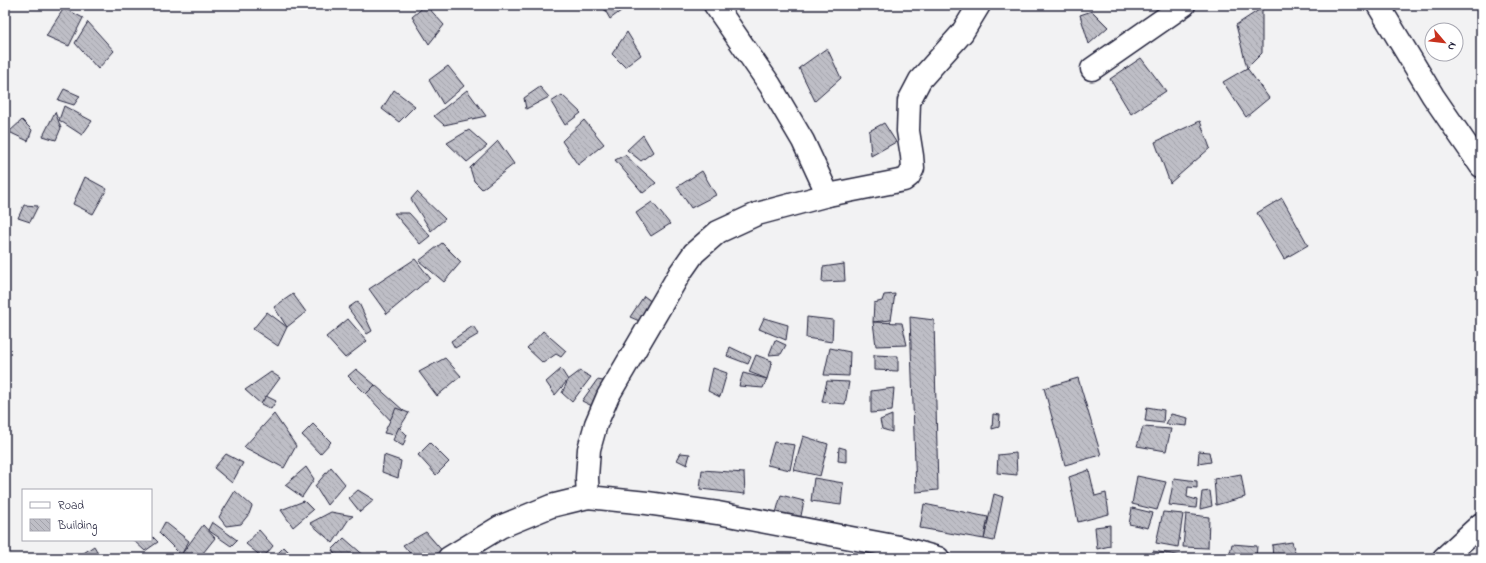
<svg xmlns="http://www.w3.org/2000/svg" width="1486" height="563" viewBox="0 0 1486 563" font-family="'Indie Flower',sans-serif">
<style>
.building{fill:url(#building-back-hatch);stroke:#22223b}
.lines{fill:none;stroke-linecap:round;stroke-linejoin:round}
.minor-casing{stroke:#22223b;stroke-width:25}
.minor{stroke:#fff;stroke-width:22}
</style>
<defs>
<pattern id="building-back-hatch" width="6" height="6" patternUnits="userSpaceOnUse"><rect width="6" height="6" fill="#bebec6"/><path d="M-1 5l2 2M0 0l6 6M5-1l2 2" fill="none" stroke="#a3a3ab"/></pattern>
</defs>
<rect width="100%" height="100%" fill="#f2f2f3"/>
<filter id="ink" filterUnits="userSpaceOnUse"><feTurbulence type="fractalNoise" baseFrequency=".025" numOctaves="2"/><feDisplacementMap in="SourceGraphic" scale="8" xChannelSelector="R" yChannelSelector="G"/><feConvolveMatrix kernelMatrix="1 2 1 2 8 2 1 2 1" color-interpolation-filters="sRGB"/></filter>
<g filter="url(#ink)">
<!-- building -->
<g class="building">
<path d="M426 5 444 25 429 44 412 17Z"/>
<path d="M602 5H629L610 19Z"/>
<path d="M64 8 83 18 69 46 46 36Z"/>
<path d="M1262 8V53L1247 68 1236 25Z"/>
<path d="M1092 11 1108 27 1089 44 1080 15Z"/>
<path d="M88 22 114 51 98 69 75 43Z"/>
<path d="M627 32 641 55 625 67 612 54Z"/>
<path d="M827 48 841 78 815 101 799 68Z"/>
<path d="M1141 58 1166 91 1131 114 1110 79Z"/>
<path d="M448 66 464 86 443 104 429 80Z"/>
<path d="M1247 68 1269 98 1246 117 1223 82Z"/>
<path d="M540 87 549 97 526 109 524 98Z"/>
<path d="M64 89 80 96 74 105 58 100Z"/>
<path d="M394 90 415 106 399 122 382 109Z"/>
<path d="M467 90 486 116 444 125 434 116Z"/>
<path d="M562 95 581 113 565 125 551 102Z"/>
<path d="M64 106 92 121 82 135 59 120Z"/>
<path d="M55 112 61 128 56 140 43 136Z"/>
<path d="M22 120 32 130 28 141 9 132Z"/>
<path d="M584 120 604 144 578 165 562 141Z"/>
<path d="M1200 121 1210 148 1170 183 1155 142Z"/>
<path d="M884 123 896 142 871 156 869 131Z"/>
<path d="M469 130 487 146 467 162 447 143Z"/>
<path d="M643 135 653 152 641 161 627 150Z"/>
<path d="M498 141 514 164 482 189 474 181 470 168Z"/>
<path d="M625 155 656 183 643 193 615 160Z"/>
<path d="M702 171 716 195 691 208 677 187Z"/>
<path d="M85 177 107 189 93 214 73 204Z"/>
<path d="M417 192 445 219 431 231 411 199Z"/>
<path d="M1282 198 1308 245 1284 259 1257 213Z"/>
<path d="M652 202 670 224 651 236 636 213Z"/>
<path d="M24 205 38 206 30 222 18 218Z"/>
<path d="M394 213H409L430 236 420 244Z"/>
<path d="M442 243 461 262 444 282 419 261Z"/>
<path d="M415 259 430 278 387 314 369 289Z"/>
<path d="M844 264 845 281 822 282 823 267Z"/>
<path d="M293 294 306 312 287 327 274 307Z"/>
<path d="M895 294 891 320 873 322 874 303 882 301 884 295Z"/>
<path d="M644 296 656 305 644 323 630 317Z"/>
<path d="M358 301 372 331 367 334 348 308Z"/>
<path d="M267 312 287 327 278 346 253 329Z"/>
<path d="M807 317 833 320 832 342 806 338Z"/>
<path d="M910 317 934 320 938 490 916 492Z"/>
<path d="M764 318 788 325 786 340 759 329Z"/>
<path d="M348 319 367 341 345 358 326 337Z"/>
<path d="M873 322 902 323 907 345 876 346Z"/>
<path d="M473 326 479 334 455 348 451 341Z"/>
<path d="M543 331 566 351 561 357 556 354 543 363 527 348Z"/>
<path d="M775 340 786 345 781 354 769 355Z"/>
<path d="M730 347 751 357 748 364 727 356Z"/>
<path d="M830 348 850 352 849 376 824 375Z"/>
<path d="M756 355 772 361 767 379 749 372Z"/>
<path d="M874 355 898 356V371L874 370Z"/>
<path d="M445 358 461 376 437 396 419 372Z"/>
<path d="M713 368 727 373 720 397 708 391Z"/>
<path d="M356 369 375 385 366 394 348 376Z"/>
<path d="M561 369 568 380 555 395 546 382Z"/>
<path d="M580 371 591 377 572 402 562 393 568 380Z"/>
<path d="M271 372 280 378 261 404 245 390Z"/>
<path d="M743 373 767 379 763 388 739 386Z"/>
<path d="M1078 378 1101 455 1065 465 1044 388Z"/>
<path d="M597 380 609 382 592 406 582 401Z"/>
<path d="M827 381 849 382 845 404 822 402Z"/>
<path d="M375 385 404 411 394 424 366 394Z"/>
<path d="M894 388 892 411 871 413V391Z"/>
<path d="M266 396 276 401 271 409 261 404Z"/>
<path d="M1147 407 1164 410 1163 423 1145 421Z"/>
<path d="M396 408 409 413 395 435 384 433Z"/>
<path d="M274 414 296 446 284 468 244 447Z"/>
<path d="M993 414 1000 415 999 427 992 429Z"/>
<path d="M1171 414 1188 418 1187 426 1166 424Z"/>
<path d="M892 415V432L882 429 880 420Z"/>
<path d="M313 424 331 442 320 454 302 435Z"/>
<path d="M399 427 407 435 403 446 393 440Z"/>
<path d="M1143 427 1171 429 1166 451 1137 446Z"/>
<path d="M803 436 828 444 820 476 794 470Z"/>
<path d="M774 442 795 445 790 470 767 465Z"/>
<path d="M430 443 449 462 436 475 418 455Z"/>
<path d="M839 447 846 449V462L838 461Z"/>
<path d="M1199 451 1209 452 1211 462 1198 464Z"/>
<path d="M681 453 690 454 687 465 677 460Z"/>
<path d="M1016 453 1017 475 997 473 998 455Z"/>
<path d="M226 454 243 463 232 483 214 468Z"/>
<path d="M384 455 401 461 398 478 382 472Z"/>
<path d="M306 467 314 479 302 497 285 485Z"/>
<path d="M331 467 345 484 327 505 315 486Z"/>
<path d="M702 470 744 473 745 494 700 489Z"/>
<path d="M1089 470 1095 496 1106 493 1109 514 1078 522 1069 477Z"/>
<path d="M1241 474 1245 497 1216 505 1214 479Z"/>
<path d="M1137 476 1166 482 1157 510 1132 504Z"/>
<path d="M814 478 843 483 841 505 811 501Z"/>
<path d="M1174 478 1197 481V488L1188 487 1187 497 1197 500 1196 508 1169 505Z"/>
<path d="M358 490 374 500 360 512 349 498Z"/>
<path d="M235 491 252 506 249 514 241 524 226 526 219 517Z"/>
<path d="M1210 491 1212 506 1200 509 1202 492Z"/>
<path d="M994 494 1003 497 994 541 984 539Z"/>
<path d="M781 495 804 501 800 521 776 513Z"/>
<path d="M304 501 313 510 293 527 281 510Z"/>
<path d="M924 504 988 517 984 539 920 528Z"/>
<path d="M1132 508 1153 513 1148 528 1129 524Z"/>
<path d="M331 512 353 516 349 519 333 543 310 523Z"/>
<path d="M1163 512 1183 514 1178 547 1156 543Z"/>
<path d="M1186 514 1209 517 1208 548 1183 547Z"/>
<path d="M165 522 189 541 181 555 159 533Z"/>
<path d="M212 522 237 540 231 546 208 530Z"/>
<path d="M203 525 215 538 199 558H185L181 555Z"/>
<path d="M1110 525V546L1097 549 1095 527Z"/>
<path d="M259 530 273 546 263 558 246 544Z"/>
<path d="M426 532 444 553 437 558H414L403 545Z"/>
<path d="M151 535 158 542 145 551 133 540H151Z"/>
<path d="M344 538 367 558H337L332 550Z"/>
<path d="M1292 542 1296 556 1290 558H1273L1272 545Z"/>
<path d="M1232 544 1257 546 1256 558H1229Z"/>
<path d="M94 546 101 558H78V557Z"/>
<path d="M284 547 295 558H273Z"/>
<path d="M1153 551 1189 557V558H1152Z"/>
</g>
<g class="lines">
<defs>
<g id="minor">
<path d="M715 5 770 85 803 141 828 195"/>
<path d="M1378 5 1433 96 1481 166"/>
<path d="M1092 69 1184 5"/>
<path d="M449 558 500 527 551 506 588 497"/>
<path d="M938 558 899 547 718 513 647 503 588 497 587 478 589 449 596 424 608 396 680 273 694 253 718 232 757 214 828 195 904 180 909 176 913 168 912 156 908 131 909 101 920 80 962 33 979 5"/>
<path d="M1444 558 1481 524"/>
</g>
</defs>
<!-- minor casing -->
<use href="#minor" class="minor-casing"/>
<!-- minor -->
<use href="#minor" class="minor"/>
</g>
</g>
<!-- margin -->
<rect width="1486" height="563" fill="none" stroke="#fff" stroke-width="20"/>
<rect x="10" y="10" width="1466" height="543" fill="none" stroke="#22223b" stroke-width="1.5" filter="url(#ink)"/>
<!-- legend -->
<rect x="22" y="489" width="130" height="52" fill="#ffffff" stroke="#a7a7b1"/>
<rect x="30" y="502" width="20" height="6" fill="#ffffff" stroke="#a7a7b1"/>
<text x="58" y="509" font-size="12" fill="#22223b">Road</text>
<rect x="30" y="519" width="20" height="12" fill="url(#building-back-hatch)" stroke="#a7a7b1"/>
<text x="58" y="529" font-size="12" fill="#22223b">Building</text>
<!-- north arrow -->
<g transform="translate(1444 42) rotate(118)"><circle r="19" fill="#ffffff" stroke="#a7a7b1"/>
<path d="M0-3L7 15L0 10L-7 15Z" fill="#c8321e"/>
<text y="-6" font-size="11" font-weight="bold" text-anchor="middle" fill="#22223b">N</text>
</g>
</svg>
